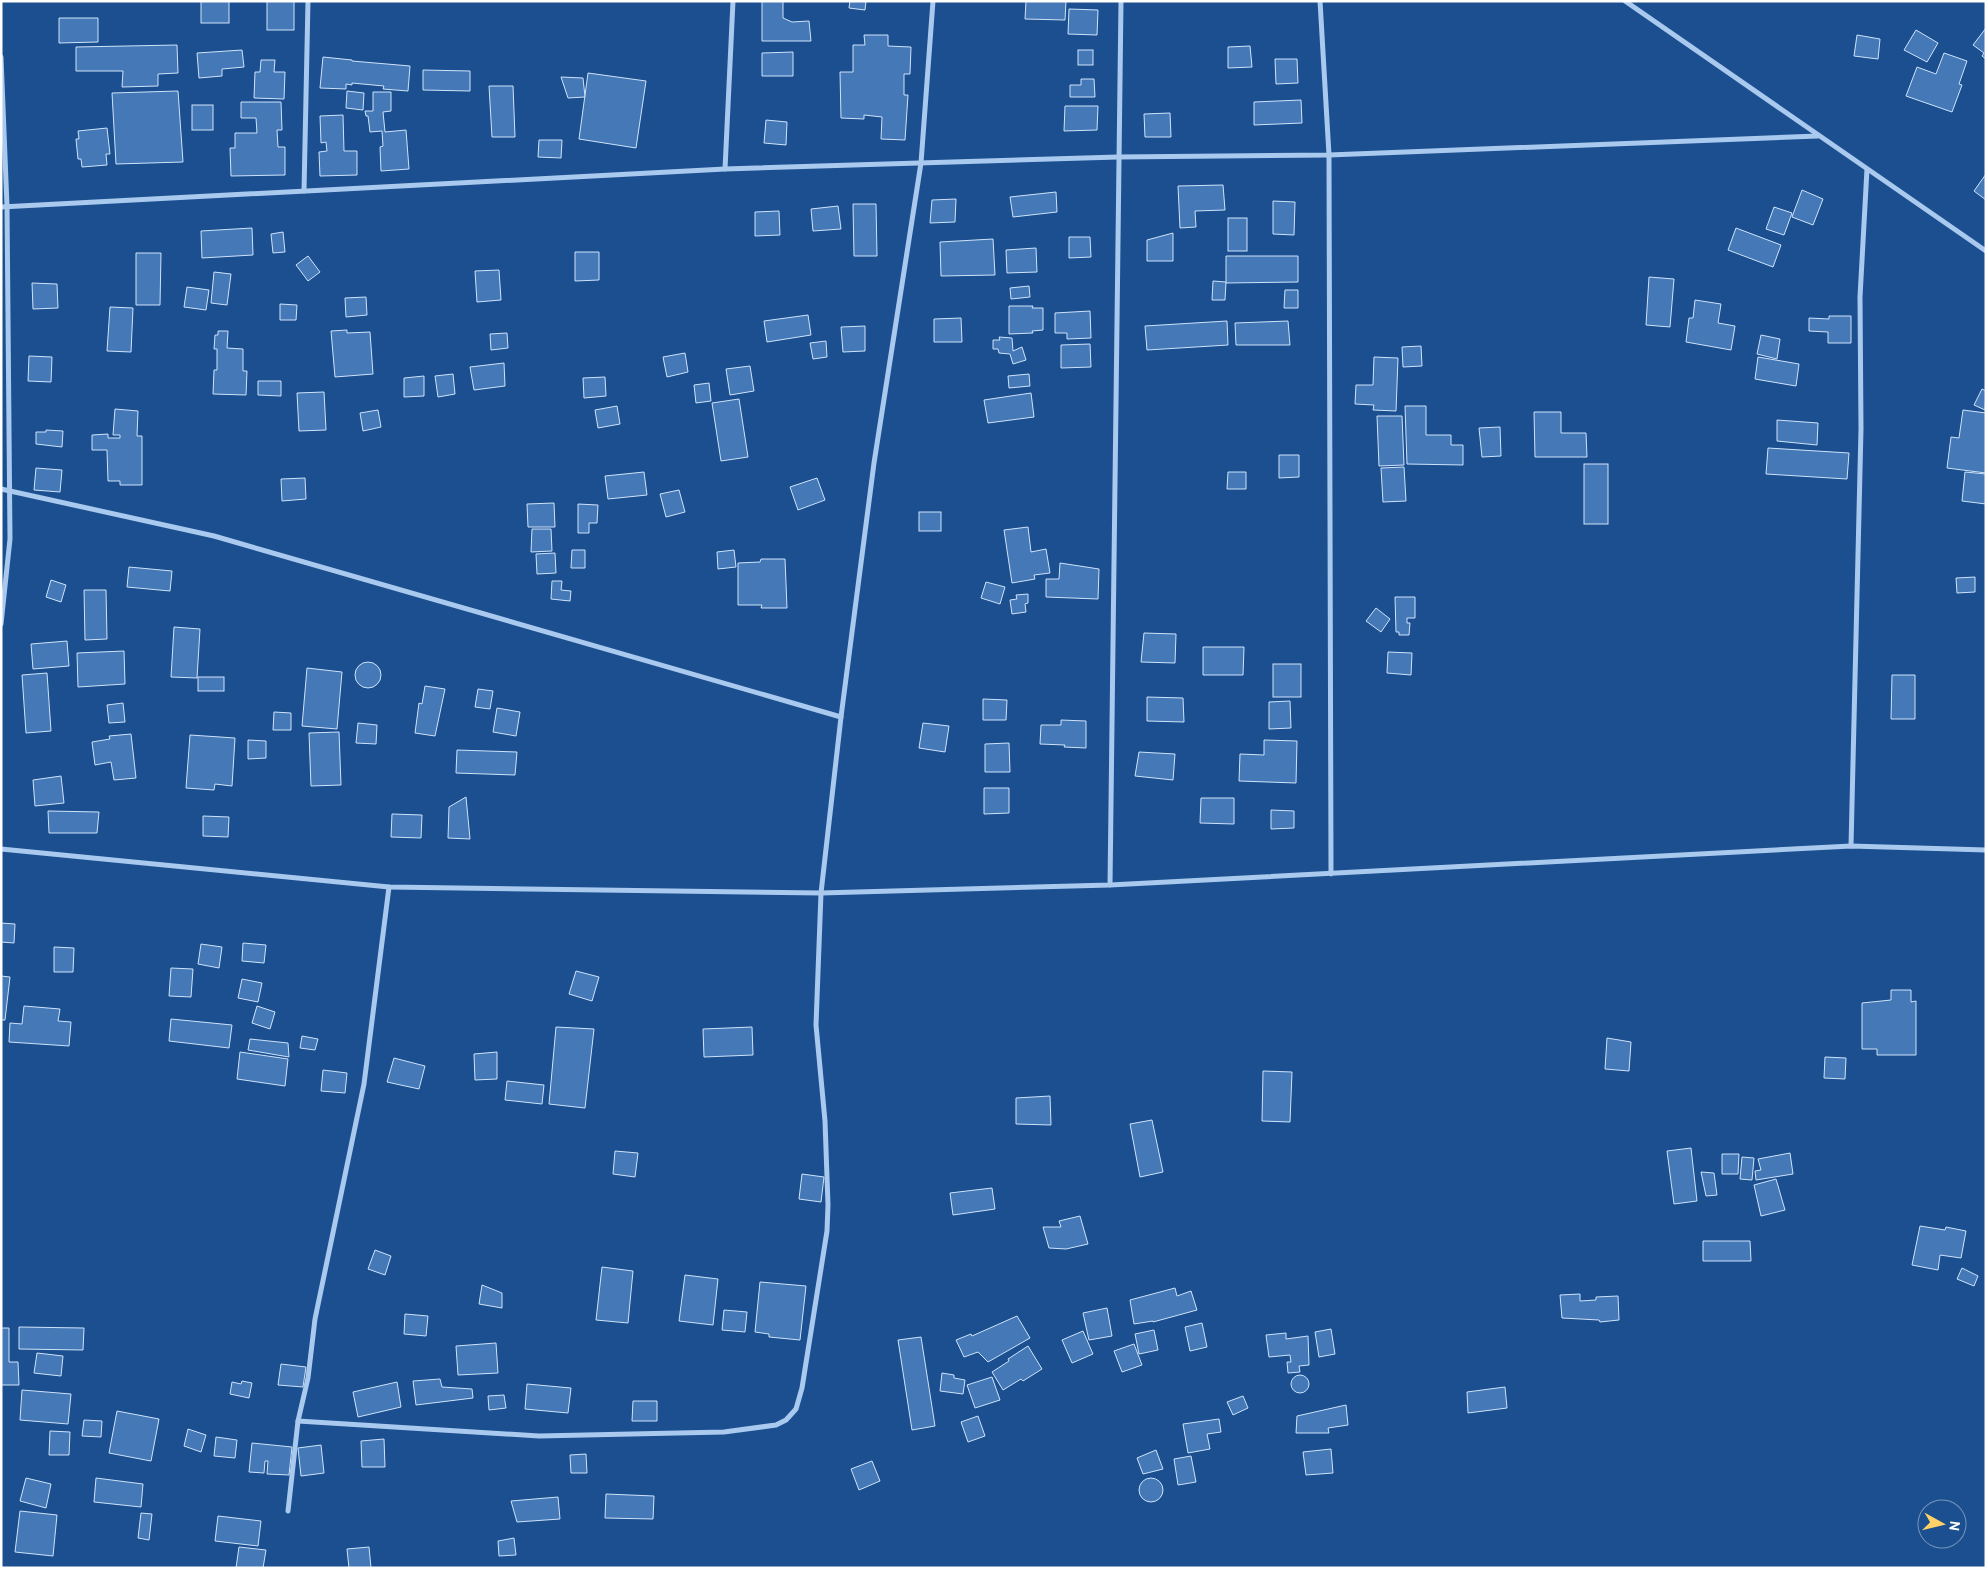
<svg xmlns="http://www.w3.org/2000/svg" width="1987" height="1569" viewBox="0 0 1987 1569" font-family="Overpass,sans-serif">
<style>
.building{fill:#4478b7;stroke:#cfe3fa}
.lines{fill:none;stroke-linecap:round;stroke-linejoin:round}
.minor{stroke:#a9c9ee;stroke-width:5}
</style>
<rect width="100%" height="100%" fill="#1b4f8f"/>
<!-- building -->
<g class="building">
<rect x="201" y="1" width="28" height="22"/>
<rect x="267" y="1" width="27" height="29"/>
<path d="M762 1H783V18L792 22 809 21 811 41H762Z"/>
<path d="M850 1H866L865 10 849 8Z"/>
<path d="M1026 1H1066L1065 20 1025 19Z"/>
<path d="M1069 9 1098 10 1097 35 1068 34Z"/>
<path d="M59 18H98V42L59 43Z"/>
<path d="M1986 28V59L1982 56 1984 53 1973 45Z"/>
<path d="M1916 30 1938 43 1927 62 1904 50Z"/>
<path d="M864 35H888V46L911 47 910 74H904V95H908L905 140 881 139 882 117 864 115V119L841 118 840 72H853V45H865Z"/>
<path d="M1857 35 1880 39 1878 59 1854 56Z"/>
<path d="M177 45 178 73 158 74V86L122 87 123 71H76V47Z"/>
<path d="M1250 46 1252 67 1228 68V47Z"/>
<path d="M242 50 244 67 222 69V76L199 78 197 53Z"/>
<rect x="1078" y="50" width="15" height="15"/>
<path d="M793 52V76H762V53Z"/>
<path d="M1944 53 1967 61 1959 84 1962 85 1952 112 1906 96 1917 67 1936 74Z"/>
<path d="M323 57 352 60V61L410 66 408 91 383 89 384 86 352 83V85L346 84V89L320 88Z"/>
<path d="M1275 59H1297L1298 83 1276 84Z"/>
<path d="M261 60H275L274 72H285L284 99 254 98 255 72H260Z"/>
<path d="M423 70 470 71V91L423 90Z"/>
<path d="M588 73 646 81 636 148 579 139Z"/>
<path d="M561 77 583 78 585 97 568 98Z"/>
<path d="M1081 79H1094L1095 97H1070V85H1081Z"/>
<path d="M489 86H513L515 137H492Z"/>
<path d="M178 91 183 162 116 164 112 93Z"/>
<path d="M347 91 364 93 363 110 346 108Z"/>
<path d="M373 92H391V111L383 112 385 132 406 130 409 169 381 171 380 147 383 146 382 131 370 132 368 116H366L365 111H373Z"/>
<path d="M1301 100 1302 123 1254 125V102Z"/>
<path d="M241 102H281L282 130H277L278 147H285V175L231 176 230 148H235V133H257L256 118H241Z"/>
<rect x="192" y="105" width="21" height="25"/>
<path d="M1065 106H1098L1097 130 1064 131Z"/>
<path d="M1170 113 1171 137H1145L1144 114Z"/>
<path d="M343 115 344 151H357V175L320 176 319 152 327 151 326 142 321 143 320 116Z"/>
<path d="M766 120 787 122 786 145 764 143Z"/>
<path d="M107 128 110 154H106L107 165 82 167 81 159H78L76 139H79L78 131Z"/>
<path d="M539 140H562L561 158 538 157Z"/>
<path d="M1986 174V200L1974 191Z"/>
<path d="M1223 185 1225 210 1195 211 1196 227 1180 228 1178 186Z"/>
<path d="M1802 190 1823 199 1813 225 1792 217Z"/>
<path d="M1056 192 1057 212 1013 217 1010 197Z"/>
<path d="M956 199 955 222 930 223 932 200Z"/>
<path d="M1273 201 1295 202 1294 235 1273 234Z"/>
<path d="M853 204H876L877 256H854Z"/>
<path d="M838 206 841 229 813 231 811 209Z"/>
<path d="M1774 207 1792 213 1784 235 1766 229Z"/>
<path d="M779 211 780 235 755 236V212Z"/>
<rect x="1228" y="218" width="19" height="33"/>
<path d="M252 228 253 255 202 258 201 231Z"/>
<path d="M1736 228 1781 245 1773 267 1728 250Z"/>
<path d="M283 232 285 252 273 253 271 234Z"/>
<path d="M1173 233V261H1147V240Z"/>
<path d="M1069 237H1090L1091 257 1069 258Z"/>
<path d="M993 239 995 275 941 276 940 242Z"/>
<path d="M1036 248 1037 272 1007 273 1006 250Z"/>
<path d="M575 252H599V280L575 281Z"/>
<path d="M136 253H161L160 305H136Z"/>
<path d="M308 256 320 272 308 281 296 265Z"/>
<path d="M1226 256H1298V282L1226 283Z"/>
<path d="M499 270 501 300 477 302 475 271Z"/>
<path d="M214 272 231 274 227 305 211 303Z"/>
<path d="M1649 277 1674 279 1670 327 1646 325Z"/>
<path d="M1213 281 1226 282 1225 300H1212Z"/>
<path d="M32 283 57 284 58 308 33 309Z"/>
<path d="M1029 286 1030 297 1011 299 1010 288Z"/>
<path d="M187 287 209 290 206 310 184 307Z"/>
<path d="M1285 290H1298V308H1284Z"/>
<path d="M366 297 367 315 346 317 345 298Z"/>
<path d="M1695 300 1721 304 1718 323 1735 326 1731 350 1686 342 1689 318H1693Z"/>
<path d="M280 304 297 305 296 320H280Z"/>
<path d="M1009 306H1033L1032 308H1043V330L1032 331 1033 333 1009 334Z"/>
<path d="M110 307 133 308 131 352 107 351Z"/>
<path d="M1090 311 1091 338 1067 339V333H1055V313Z"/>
<path d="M808 315 811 335 767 342 764 321Z"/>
<path d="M1829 316H1851V343H1828V332L1809 331V318L1829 319Z"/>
<path d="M961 318 962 342H934V319Z"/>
<path d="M1227 321 1228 345 1147 350 1145 326Z"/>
<path d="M1288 321 1290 345H1236L1235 323Z"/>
<path d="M865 326V351L843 352 841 327Z"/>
<path d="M347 330V333L370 332 373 374 335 377 331 331Z"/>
<path d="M218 331H228L227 348 243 349V371H247L246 395 213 394 214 370H217V349H214L215 335H218Z"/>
<path d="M507 333 508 348 491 350 490 334Z"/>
<path d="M1761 335 1780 339 1777 359 1757 354Z"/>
<path d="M999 337 1012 338 1013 351 1022 347 1026 360 1013 364 1010 354 999 353 998 349H993V340H1000Z"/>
<path d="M826 341 827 357 813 359 810 343Z"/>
<path d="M1090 344 1091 367 1061 368V345Z"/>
<path d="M1421 346 1422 366 1403 367 1402 347Z"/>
<path d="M685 353 688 372 667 377 663 357Z"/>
<path d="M29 356 52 357 51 382 28 381Z"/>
<path d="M1374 357 1398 358 1396 411 1373 410 1374 405 1355 404 1356 385H1373Z"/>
<path d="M1758 357 1799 364 1796 386 1755 379Z"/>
<path d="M504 363 505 386 474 390 470 367Z"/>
<path d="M750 366 754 391 730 395 726 369Z"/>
<path d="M453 374 455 394 438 397 435 376Z"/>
<path d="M1029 374 1030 386 1009 388 1008 376Z"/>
<path d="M424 376V396L404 397V378Z"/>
<path d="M605 377 606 396 584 398 583 378Z"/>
<path d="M258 381H281V396L258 395Z"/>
<path d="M709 383 711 401 696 403 694 385Z"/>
<path d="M1982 389 1986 391 1985 410 1974 405Z"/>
<path d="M324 392 326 430 299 431 297 393Z"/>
<path d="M1031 393 1034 417 988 423 984 400Z"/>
<path d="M739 399 748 457 721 461 712 403Z"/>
<path d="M617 406 620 424 598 428 595 410Z"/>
<path d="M1405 406H1426V435H1451V445H1463V465L1407 464Z"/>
<path d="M115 409 138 411 137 436H142V485H120V481H108L107 450H92V435L108 434V438H120V435H113Z"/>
<path d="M378 410 381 427 363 431 360 413Z"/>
<path d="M1963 410 1986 413V473L1947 468 1951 437 1959 438Z"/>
<path d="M1534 412H1561V433H1586L1587 457H1535Z"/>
<path d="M1377 416H1402L1404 465 1379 466Z"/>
<path d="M1777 420 1818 423 1817 445 1777 441Z"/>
<path d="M1500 427 1501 456 1482 457 1479 428Z"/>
<path d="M46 430 63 431 62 447 36 444V432H46Z"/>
<path d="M1768 448 1849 453 1847 479 1766 474Z"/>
<path d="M1279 455H1299V477L1279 478Z"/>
<rect x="1584" y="464" width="24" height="60"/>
<path d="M1404 467 1406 501 1383 502 1381 468Z"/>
<path d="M36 468 62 470 60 492 34 490Z"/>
<path d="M644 472 647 495 608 499 605 476Z"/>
<path d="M1228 472H1246V489H1227Z"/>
<path d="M1965 472 1986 474V504L1962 501Z"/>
<path d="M305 478 306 499 282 501 281 479Z"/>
<path d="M817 478 825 500 798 510 790 487Z"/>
<path d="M679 490 685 512 666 517 660 494Z"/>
<path d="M554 503 555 527H528L527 504Z"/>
<path d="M578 504 598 505 597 523H589V533H578Z"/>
<rect x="919" y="512" width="22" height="19"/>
<path d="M1028 527 1031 552 1046 549 1050 573 1034 575 1035 579 1012 583 1004 530Z"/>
<path d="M532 529H551L552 551 531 552Z"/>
<path d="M572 550H585V568H571Z"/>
<path d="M734 550 736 567 718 569 717 552Z"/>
<path d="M555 553 556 573 537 574 536 554Z"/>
<path d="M761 559H785L787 608H761L762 605H738V563L760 562Z"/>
<path d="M1060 563 1099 569 1098 599 1046 597V579H1059Z"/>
<path d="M129 567 172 571 170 591 127 587Z"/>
<path d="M1975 577V592L1957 593 1956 578Z"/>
<path d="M51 580 66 585 61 602 46 597Z"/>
<path d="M552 581H562L561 590 571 591 570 601 551 599Z"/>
<path d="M986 582 1005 587 1000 604 981 598Z"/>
<path d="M84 590H106L107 639 85 640Z"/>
<path d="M1028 594V603L1025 604 1026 612 1012 614 1010 600 1017 599 1016 595Z"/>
<path d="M1395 597H1415V618H1407V623H1410L1409 635H1399V632H1396Z"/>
<path d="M1376 608 1390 619 1381 632 1366 621Z"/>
<path d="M174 627 200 629 197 678 171 677Z"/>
<path d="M1144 633 1176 634 1175 663 1141 662Z"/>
<path d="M67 641 69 666 33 669 31 644Z"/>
<path d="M1203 647H1244L1243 675H1203Z"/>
<path d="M124 651 125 684 78 687 77 653Z"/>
<path d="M1388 652 1412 653 1411 675 1387 673Z"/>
<circle cx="368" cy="675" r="13"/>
<rect x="1273" y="664" width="28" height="33"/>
<path d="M307 668 342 672 337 729 302 726Z"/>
<path d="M47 673 51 731 26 733 22 675Z"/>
<path d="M1892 675H1915V719H1891Z"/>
<rect x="198" y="677" width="26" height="14"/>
<path d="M425 686 445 689 435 736 415 733 419 703 422 704Z"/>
<path d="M478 689 493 691 490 709 475 707Z"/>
<path d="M1147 697 1183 698 1184 722 1147 721Z"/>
<path d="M983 699 1007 700 1006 720H983Z"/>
<path d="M1290 701 1291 728 1269 729V702Z"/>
<path d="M123 703 125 722 109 723 107 705Z"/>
<path d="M497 708 520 712 516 736 493 732Z"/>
<path d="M274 712 291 713V730H273Z"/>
<path d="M1061 720 1086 721V748L1064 747 1065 745 1040 744 1041 725H1061Z"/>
<path d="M358 723 377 725 376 744 356 743Z"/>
<path d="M923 723 949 726 945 752 919 748Z"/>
<path d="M339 732 341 785 311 786 309 733Z"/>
<path d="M131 734 136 778 114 780 111 762 95 765 92 742 110 739 109 736Z"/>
<path d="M190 735 235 738 232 786 215 784 214 790 186 788Z"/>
<path d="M248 740 266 741V758L248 759Z"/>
<path d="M1264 740 1297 741 1296 783 1239 781 1240 754 1264 755Z"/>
<path d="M1009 743 1010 772H985V744Z"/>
<path d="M457 750 517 752 515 775 456 773Z"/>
<path d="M1139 752 1175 754 1173 780 1135 776Z"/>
<path d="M61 776 64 803 35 806 33 780Z"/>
<path d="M984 788H1009V813L984 814Z"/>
<path d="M466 797 470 839 448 838 449 807Z"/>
<path d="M1201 798H1234V824L1200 823Z"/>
<path d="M1271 810 1294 811V828L1271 829Z"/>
<path d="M48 811 99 812 97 833H49Z"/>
<path d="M392 814 422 815 421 838 391 837Z"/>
<path d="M203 816 229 817 228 837 203 836Z"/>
<path d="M1 923 15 924 14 943 1 942Z"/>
<path d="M243 943 266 945 264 963 242 961Z"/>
<path d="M201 944 222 947 219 968 198 964Z"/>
<path d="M54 947 74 948 73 972H54Z"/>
<path d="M171 968 193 969 191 997 169 996Z"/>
<path d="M576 971 599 977 592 1001 569 994Z"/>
<path d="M1 976 10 977 5 1020H1Z"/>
<path d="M242 979 262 983 258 1002 238 998Z"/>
<path d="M1891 990H1911V1002L1916 1001V1055H1877V1049H1862V1003L1891 1000Z"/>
<path d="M24 1006 60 1009 58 1021 71 1022 69 1046 9 1042 10 1023 22 1024Z"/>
<path d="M257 1006 275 1012 270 1029 252 1023Z"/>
<path d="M171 1019 232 1025 229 1048 169 1041Z"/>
<path d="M556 1027 594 1029 585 1108 549 1104Z"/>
<path d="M752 1027 753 1055 704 1057 703 1029Z"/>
<path d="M302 1036 318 1039 315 1050 300 1048Z"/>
<path d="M1607 1038 1631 1042 1629 1071 1605 1069Z"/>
<path d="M250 1039 288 1043 289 1057 248 1050Z"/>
<path d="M240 1052 288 1059 285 1086 237 1079Z"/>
<path d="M497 1052V1079L475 1080 474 1054Z"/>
<path d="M1825 1057 1846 1058 1845 1079 1824 1078Z"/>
<path d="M394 1058 425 1066 419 1089 387 1082Z"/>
<path d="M323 1070 347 1073 345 1093 321 1091Z"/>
<path d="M1263 1071 1292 1072 1290 1122 1262 1121Z"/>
<path d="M507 1081 544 1085 542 1104 505 1100Z"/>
<path d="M1050 1096 1051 1125 1016 1124V1098Z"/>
<path d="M1152 1120 1163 1172 1140 1177 1130 1124Z"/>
<path d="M1691 1148 1697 1201 1674 1204 1667 1151Z"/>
<path d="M615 1151 638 1153 635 1177 613 1174Z"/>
<path d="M1790 1153 1793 1174 1756 1180 1755 1171 1761 1170 1758 1159Z"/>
<path d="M1722 1154H1739L1738 1174H1722Z"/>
<path d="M1742 1157 1754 1158 1752 1180 1740 1179Z"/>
<path d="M1701 1172 1714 1173 1717 1195 1706 1196Z"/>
<path d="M802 1174 824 1177 821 1202 799 1199Z"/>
<path d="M1776 1179 1785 1210 1761 1216 1754 1185Z"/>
<path d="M992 1188 995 1209 953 1215 950 1193Z"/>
<path d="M1080 1216 1088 1244 1066 1249 1049 1248 1043 1227H1061L1059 1221Z"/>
<path d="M1920 1226 1945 1230 1946 1227 1966 1231 1961 1258 1940 1255 1938 1270 1912 1265Z"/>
<path d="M1703 1241H1750L1751 1261H1703Z"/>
<path d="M375 1250 391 1256 385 1275 368 1269Z"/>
<path d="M602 1267 633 1271 628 1323 596 1320Z"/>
<path d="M1962 1268 1978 1276 1974 1286 1957 1279Z"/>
<path d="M685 1275 718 1279 713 1325 679 1321Z"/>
<path d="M760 1282 806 1286 800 1340 769 1337V1334L755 1332Z"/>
<path d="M482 1285 502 1293V1308L479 1304Z"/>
<path d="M1175 1288 1177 1296 1191 1291 1197 1310 1153 1322V1321L1134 1324 1130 1300Z"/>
<path d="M1580 1294V1301L1596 1300V1297L1618 1296 1619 1320 1600 1322 1599 1320 1562 1318 1560 1295Z"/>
<path d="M1107 1308 1112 1336 1089 1340 1083 1313Z"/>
<path d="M724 1310 747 1312 745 1332 722 1330Z"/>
<path d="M405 1314 428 1316 426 1336 404 1334Z"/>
<path d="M1017 1316 1030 1338 988 1362 978 1352 964 1357 956 1340 971 1334 972 1336Z"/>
<path d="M1202 1323 1207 1347 1190 1351 1185 1327Z"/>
<path d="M19 1327 84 1328 83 1350 19 1349Z"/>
<path d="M1 1328H9V1362H18L19 1385H1Z"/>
<path d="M1331 1329 1335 1354 1319 1357 1315 1332Z"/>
<path d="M1154 1330 1158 1350 1139 1354 1135 1334Z"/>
<path d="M1083 1331 1093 1354 1072 1363 1062 1340Z"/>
<path d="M1286 1333V1339L1308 1336 1309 1365 1299 1366 1300 1372 1288 1373 1287 1362H1291L1290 1355 1269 1357 1266 1335Z"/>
<path d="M921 1337 935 1426 912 1430 898 1340Z"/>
<path d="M496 1343 498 1373 458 1375 456 1346Z"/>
<path d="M1134 1344 1142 1365 1122 1372 1114 1351Z"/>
<path d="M1028 1346 1042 1369 1023 1381 1021 1379 1003 1390 992 1372 1009 1361 1008 1359Z"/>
<path d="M37 1353 63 1356 61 1376 34 1373Z"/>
<path d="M281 1364 306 1367 303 1387 278 1385Z"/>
<path d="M942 1373 954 1375V1378L965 1380 963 1394 940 1391Z"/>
<circle cx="1300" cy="1384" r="9"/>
<path d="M992 1377 1000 1400 975 1408 967 1385Z"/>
<path d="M440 1379 442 1387 472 1389 473 1398 416 1405 413 1381Z"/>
<path d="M242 1381 252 1383 249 1398 230 1394 232 1382 241 1384Z"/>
<path d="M397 1382 401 1407 358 1417 353 1392Z"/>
<path d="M527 1384 571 1388 568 1413 525 1409Z"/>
<path d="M1505 1387 1507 1408 1468 1413 1467 1392Z"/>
<path d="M22 1390 71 1394 68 1424 20 1420Z"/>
<path d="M504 1395 506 1408 489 1410 488 1396Z"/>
<path d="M1243 1396 1248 1408 1233 1415 1227 1402Z"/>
<path d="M633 1401H657V1421H632Z"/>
<path d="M1346 1405 1348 1425 1328 1428 1329 1433H1296L1297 1416Z"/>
<path d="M117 1411 159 1419 151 1461 109 1453Z"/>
<path d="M978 1416 985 1436 968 1442 961 1422Z"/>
<path d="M1219 1419 1221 1432 1207 1434 1210 1449 1188 1453 1183 1424Z"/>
<path d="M84 1420 102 1421 101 1437 82 1436Z"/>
<path d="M188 1429 206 1435 201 1452 184 1446Z"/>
<path d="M50 1431 70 1432 69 1455H49Z"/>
<path d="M216 1437 237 1440 235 1458 214 1456Z"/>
<path d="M384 1439 385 1467H362L361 1441Z"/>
<path d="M252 1443 292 1447 289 1475 267 1474 268 1461H265L264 1473 249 1472Z"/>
<path d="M321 1445 324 1473 301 1476 298 1448Z"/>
<path d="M1331 1449 1333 1473 1306 1475 1303 1452Z"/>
<path d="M1156 1450 1163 1469 1143 1474 1137 1458Z"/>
<path d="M586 1454 587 1473H571L570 1455Z"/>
<path d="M1191 1456 1196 1482 1178 1485 1174 1459Z"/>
<path d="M872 1461 880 1481 859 1490 851 1469Z"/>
<circle cx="1151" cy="1490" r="12"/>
<path d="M26 1478 51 1484 46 1508 20 1501Z"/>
<path d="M96 1478 143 1484 141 1507 94 1502Z"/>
<path d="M606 1494 654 1496 653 1519 605 1518Z"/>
<path d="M558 1497 560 1519 517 1522 511 1501Z"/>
<path d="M20 1511 57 1515 53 1556 15 1552Z"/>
<path d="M141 1513 152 1514 149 1540 138 1538Z"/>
<path d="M218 1516 261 1521 258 1546 215 1541Z"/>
<path d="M514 1538 516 1555 499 1556 498 1541Z"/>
<path d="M239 1547 266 1550 263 1568H236Z"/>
<path d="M369 1547 371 1568H349L347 1549Z"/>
</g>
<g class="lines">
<!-- minor -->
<g class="minor">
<path d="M1320 1 1329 155 1331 874"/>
<path d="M1625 1 1986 251"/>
<path d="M1 57 7 206 10 539 1 624"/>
<path d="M725 169 733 1"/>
<path d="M304 191 308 1"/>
<path d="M1 207 725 169 1118 157 1329 155 1818 136"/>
<path d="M1 489 214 536 841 717"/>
<path d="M1851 846 1861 429 1860 297 1867 169"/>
<path d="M1 849 389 887 821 893 1110 885 1851 846 1986 850"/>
<path d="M1110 885 1121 1"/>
<path d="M298 1421 539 1436 724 1432 776 1425 786 1420 796 1409 802 1388 827 1231 828 1205 825 1121 816 1025 821 893 841 717 874 463 921 163 933 1"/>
<path d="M288 1511 298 1421 308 1378 315 1319 364 1084 389 887"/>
</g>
</g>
<!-- border -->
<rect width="1987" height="1569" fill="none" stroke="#ffffff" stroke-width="5"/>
<!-- north arrow -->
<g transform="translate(1942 1524) rotate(98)"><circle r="24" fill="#1b4f8f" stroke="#7695bc"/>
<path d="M0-4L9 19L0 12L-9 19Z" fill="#ffd166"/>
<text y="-8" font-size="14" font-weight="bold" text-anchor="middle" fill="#ffffff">N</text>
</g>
</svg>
